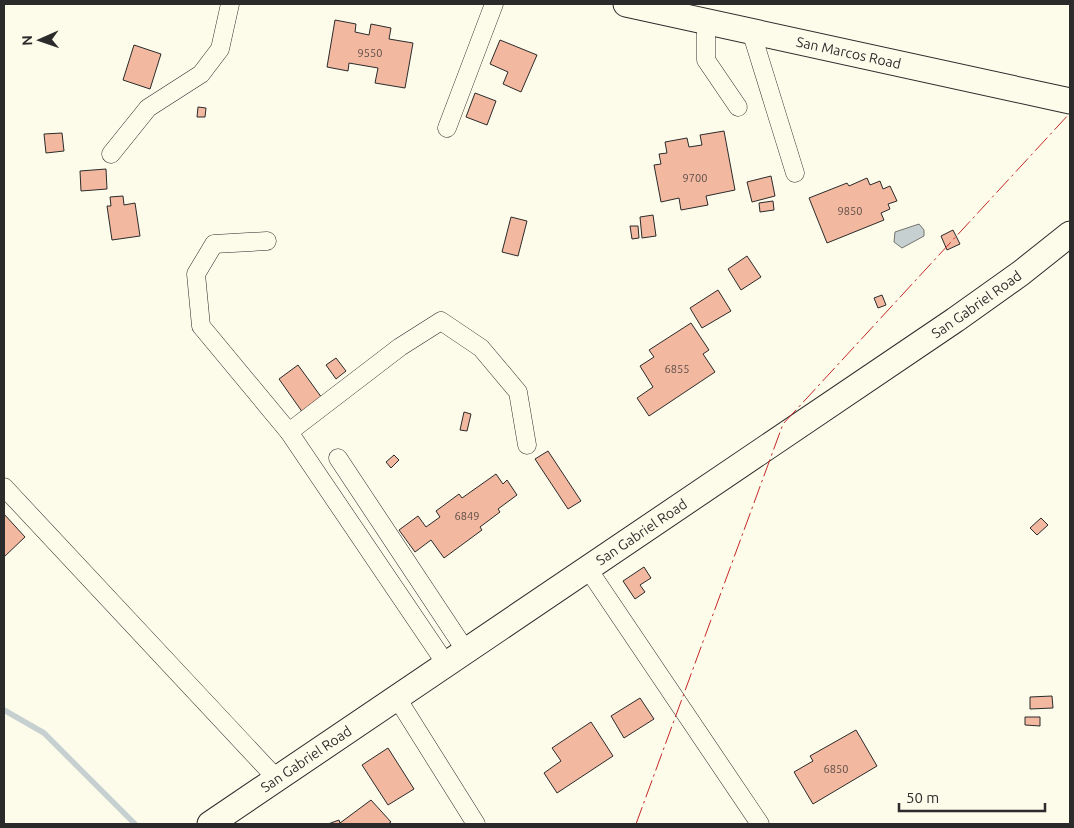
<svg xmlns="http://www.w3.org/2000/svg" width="1074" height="828" viewBox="0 0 1074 828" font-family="Ubuntu,sans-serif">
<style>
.water{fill:#c7d0d0;stroke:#74746e}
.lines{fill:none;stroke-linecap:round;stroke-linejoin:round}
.stream{stroke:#c7d0d0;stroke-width:5.5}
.building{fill:#f2b8a0;stroke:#2b2b2b}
.street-casing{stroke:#2b2b2b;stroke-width:19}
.secondary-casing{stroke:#2b2b2b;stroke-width:27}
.street{stroke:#fdfbea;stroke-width:18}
.secondary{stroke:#fdfbea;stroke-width:25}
.power{stroke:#c62828;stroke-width:1;stroke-dasharray:18 4 2.5 4;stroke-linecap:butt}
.labels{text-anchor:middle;stroke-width:4;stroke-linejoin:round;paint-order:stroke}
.number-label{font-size:11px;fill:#5d4e48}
.street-label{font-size:14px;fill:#2b2b2b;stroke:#fdfbea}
</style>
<rect width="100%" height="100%" fill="#fdfbea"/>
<!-- water -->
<path class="water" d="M919 224 924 230V236L902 248 894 242 895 232Z"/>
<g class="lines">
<!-- stream -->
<path class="stream" d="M4 710 44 733 135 824"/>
</g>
<!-- building -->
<g class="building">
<path d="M335 20 356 24 355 32 369 35 371 24 391 28 389 39 413 43 405 88 375 83 378 68 349 63 348 71 327 67Z"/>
<path d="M500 40 537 55 521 92 503 84 508 72 490 64Z"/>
<path d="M134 45 161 54 150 89 123 80Z"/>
<path d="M475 93 496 101 487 125 466 117Z"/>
<path d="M198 107 206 108 205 117H197Z"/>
<path d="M724 131 735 190 706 196 708 205 681 210 679 198 661 202 654 165 661 164 659 154 667 153 665 142 687 138 689 147 702 145 700 135Z"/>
<path d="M62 133 64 151 46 153 44 134Z"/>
<path d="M106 169 107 189 81 191 80 171Z"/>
<path d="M771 176 775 196 752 202 747 182Z"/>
<path d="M867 178 870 185 880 181 883 189 890 186 897 201 888 204 890 209 881 213 884 220 827 243 809 198 847 183 849 186Z"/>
<path d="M123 196 124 205 135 203 140 236 112 240 107 206H111L110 197Z"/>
<path d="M773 201 774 210 760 212 759 203Z"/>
<path d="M653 215 656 236 642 238 640 217Z"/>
<path d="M511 217 527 221 518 256 502 252Z"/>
<path d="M630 226H638L639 238 632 239Z"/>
<path d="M953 230 960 244 947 250 941 236Z"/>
<path d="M747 256 761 277 741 290 728 269Z"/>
<path d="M718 290 731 311 702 328 690 308Z"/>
<path d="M882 295 886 305 878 308 874 298Z"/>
<path d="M691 323 709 350 703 354 715 372 649 416 637 398 653 387 640 366 654 357 649 350Z"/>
<path d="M336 358 346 371 336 379 326 365Z"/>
<path d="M298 365 322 398 303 413 279 379Z"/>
<path d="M464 412 471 414 467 431 460 430Z"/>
<path d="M548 451 581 501 568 509 535 459Z"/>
<path d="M394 455 399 460 391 468 386 462Z"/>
<path d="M496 474 503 484 507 480 517 495 498 509 500 512 480 527 482 530 444 558 431 540 415 552 399 530 418 516 426 527 440 517 436 511 459 494 462 498Z"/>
<path d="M4 514 25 537 4 557Z"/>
<path d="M1041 518 1048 525 1037 535 1030 528Z"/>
<path d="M644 567 651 578 640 585 645 592 635 599 623 581Z"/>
<path d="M1052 696 1053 708 1030 709V697Z"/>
<path d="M640 698 654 719 624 738 611 716Z"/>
<path d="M1025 717H1040V726L1025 725Z"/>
<path d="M591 722 613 756 557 793 544 773 561 761 552 748Z"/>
<path d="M856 730 877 766 813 804 794 772 813 761 810 756Z"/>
<path d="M388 748 414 789 388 805 362 765Z"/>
<path d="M371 800 391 822 388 824H328L339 820 340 823Z"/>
</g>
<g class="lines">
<defs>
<g id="street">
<path d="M706 21V60L738 107"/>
<path d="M751 31 795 173"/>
<path d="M447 128 494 4"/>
<path d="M111 154 148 108 201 74 220 49 230 4"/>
<path d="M267 241 214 244 196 274 201 326 289 432"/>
<path d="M338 458 466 651"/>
<path d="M4 487 277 779"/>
<path d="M588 569 760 824"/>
<path d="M446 664 289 432 400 347 441 321 481 348 518 392 527 445"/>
<path d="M397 698 476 824"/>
</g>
<g id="secondary">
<path id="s1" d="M626 4 1070 101"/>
<path id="s2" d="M210 824 955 320 1021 273 1070 234"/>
</g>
</defs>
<!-- street casing -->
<use href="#street" class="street-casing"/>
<!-- secondary casing -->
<use href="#secondary" class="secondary-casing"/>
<!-- street -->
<use href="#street" class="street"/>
<!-- secondary -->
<use href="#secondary" class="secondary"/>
<!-- power -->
<path class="power" d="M636 824 783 424 1070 113"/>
</g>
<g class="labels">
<!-- number labels -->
<g class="number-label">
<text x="370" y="57">9550</text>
<text x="695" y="182">9700</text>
<text x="850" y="215">9850</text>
<text x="677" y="373">6855</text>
<text x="467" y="520">6849</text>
<text x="836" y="773">6850</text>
</g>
<!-- street labels -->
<g class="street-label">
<text dy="5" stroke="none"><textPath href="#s1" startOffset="228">San Marcos Road</textPath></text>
<text dy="5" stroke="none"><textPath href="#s2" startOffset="926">San Gabriel Road</textPath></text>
<text dy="5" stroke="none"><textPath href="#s2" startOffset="521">San Gabriel Road</textPath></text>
<text dy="5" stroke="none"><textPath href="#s2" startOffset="116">San Gabriel Road</textPath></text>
</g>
</g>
<!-- border -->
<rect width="1074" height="828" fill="none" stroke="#2b2b2b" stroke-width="10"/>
<!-- north arrow -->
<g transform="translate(40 40) rotate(268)" stroke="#fdfbea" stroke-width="4" paint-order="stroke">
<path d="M0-4L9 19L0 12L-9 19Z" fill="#2b2b2b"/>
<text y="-8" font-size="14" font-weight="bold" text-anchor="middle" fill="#2b2b2b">N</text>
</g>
<!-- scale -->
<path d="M899 803v8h146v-8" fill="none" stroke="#2b2b2b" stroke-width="2.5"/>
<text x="906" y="803" font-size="15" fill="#2b2b2b" stroke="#fdfbea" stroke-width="4" paint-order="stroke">50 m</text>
</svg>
